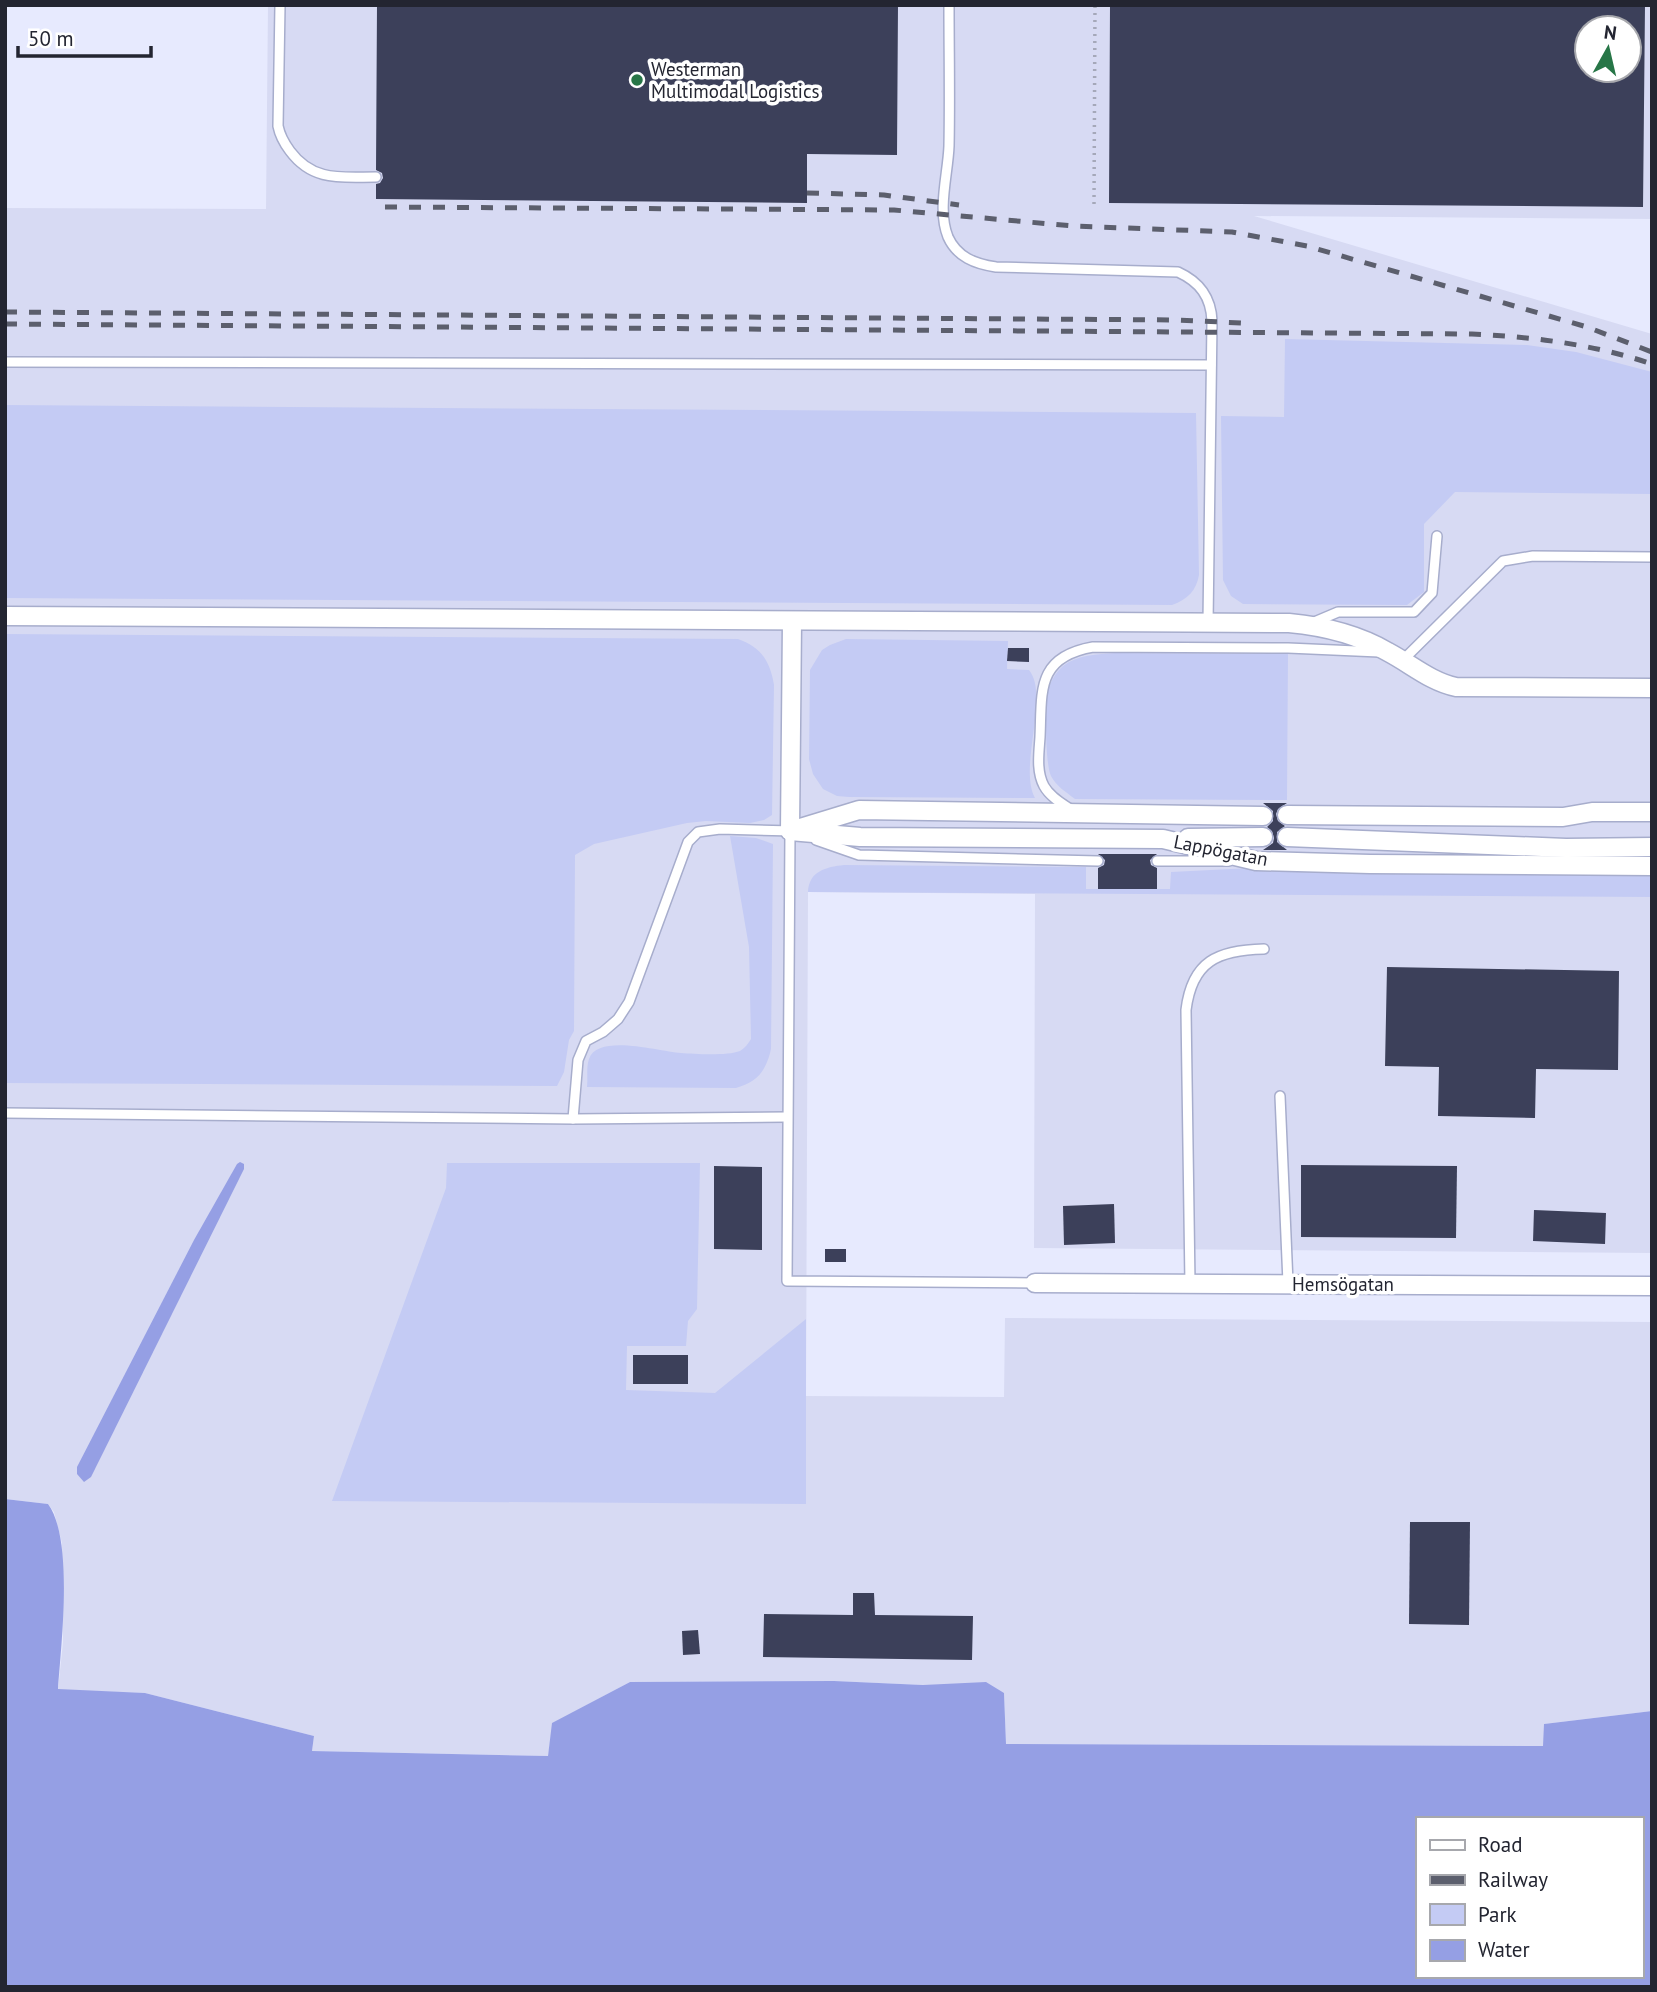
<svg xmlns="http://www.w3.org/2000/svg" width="1657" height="1992" viewBox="0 0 1657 1992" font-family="'PT Sans',sans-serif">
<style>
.built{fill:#d7daf3;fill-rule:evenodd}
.green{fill:#c4cbf4}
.water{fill:#959fe4;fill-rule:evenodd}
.building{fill:#3c405a;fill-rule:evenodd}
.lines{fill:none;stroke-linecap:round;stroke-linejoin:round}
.lane-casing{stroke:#a7adcc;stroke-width:12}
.street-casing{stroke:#a7adcc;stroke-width:21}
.path{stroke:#a5a8b9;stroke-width:3.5;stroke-dasharray:2 5;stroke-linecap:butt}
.lane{stroke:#fff;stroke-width:9}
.street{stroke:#fff;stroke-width:18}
.rail{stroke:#5c5f6d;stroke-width:5;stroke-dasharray:12 12;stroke-linecap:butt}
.poi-dot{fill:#277647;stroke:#fff;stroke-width:2.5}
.labels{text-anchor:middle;stroke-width:7;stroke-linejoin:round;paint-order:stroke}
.poi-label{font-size:19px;fill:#232531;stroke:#fff;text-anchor:start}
.street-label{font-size:19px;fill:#232531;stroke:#fff}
</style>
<rect width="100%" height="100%" fill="#e7eafe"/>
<!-- built -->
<path class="built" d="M268 5H1652V219L1254 216 1652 334V1253L1034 1248 1035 894 808 892 806 1396 1004 1397 1005 1318 1652 1322V1711L1544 1724V1746L1006 1744 1004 1693 923 1685 834 1681 630 1682 553 1723 548 1756 312 1751 314 1736 145 1693 58 1690 63 1642 62 1543 54 1512 48 1504 5 1499V208L266 209ZM1587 28H1629V70H1587Z"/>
<!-- green -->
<g class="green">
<path d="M1285 339 1527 345 1576 352 1652 372V494L1455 492 1424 524V592L1407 605 1243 604 1231 596 1223 580 1221 416 1284 417Z"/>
<path d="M5 405 1196 413 1199 575C1196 591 1188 599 1172 605L5 598Z"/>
<path d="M5 634 738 639C761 647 770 661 774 685L772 815 764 820 750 823 706 821 687 823 594 844 575 855 574 1031 569 1040 564 1072 557 1086 5 1083Z"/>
<path d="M846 639 1008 641 1007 669 1029 670C1050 696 1018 767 1035 798L849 797 837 796 823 789 813 774 809 759 810 670 822 650 830 645Z"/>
<path d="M1115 653 1288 654 1287 800 1075 799C1066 792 1056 786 1051 776 1045 764 1045 703 1048 689 1051 681 1056 672 1063 666 1077 655 1098 654 1115 653Z"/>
<path d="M730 836 756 838 773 844 771 1049C766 1071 758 1081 736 1088L587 1087C588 1078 586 1067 589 1059 598 1033 660 1052 681 1053 695 1054 727 1056 740 1051 745 1048 748 1044 751 1039L749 947Z"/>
<path d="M844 865 1086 867V889H1170L1171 872 1251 868 1652 871V897L808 892C809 871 826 867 844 865Z"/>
<path d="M447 1163H700L697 1309 688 1321 686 1346H627L626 1390 715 1393 806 1319V1504L332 1501 446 1188Z"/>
</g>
<!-- water -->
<g class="water">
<path d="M240 1162 244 1164V1169L91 1477 84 1482 77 1474V1467L194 1240 237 1164Z"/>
<path d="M5 1499 48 1504C74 1539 61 1645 58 1689L145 1693 314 1736 312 1751 548 1756 552 1723 630 1682 834 1681 923 1685 986 1682 1004 1693 1006 1744 1543 1746 1544 1724 1652 1711V1987H5ZM1417 1819H1641V1976H1417Z"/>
</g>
<!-- building -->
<g class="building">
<path d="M377 5H898L897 155 807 154V203L376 199V184L380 183 383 178 382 173 376 170Z"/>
<path d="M1110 5H1645L1643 207 1109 203ZM1587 28H1629V70H1587Z"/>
<path d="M1008 648H1029V662L1007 661Z"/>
<path d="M1263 803H1287L1278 809 1276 814 1278 821 1285 826 1277 832V842L1287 850H1263L1273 843 1274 838 1272 831 1267 827 1273 821V811Z"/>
<path d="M1098 854H1157L1150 860 1151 865 1157 868V889H1098V868L1104 865 1105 860Z"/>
<path d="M1387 967 1619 971 1618 1070 1536 1069 1535 1118 1438 1116 1439 1067 1385 1066Z"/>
<path d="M1301 1165 1457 1166 1456 1238 1301 1237Z"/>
<path d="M714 1166 762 1167V1250L714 1249Z"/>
<path d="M1114 1204 1115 1243 1064 1245 1063 1206Z"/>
<path d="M1534 1210 1606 1213 1605 1244 1533 1241Z"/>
<rect x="825" y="1249" width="21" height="13"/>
<rect x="633" y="1355" width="55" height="29"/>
<path d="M1410 1522H1470L1469 1625 1409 1624Z"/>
<path d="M853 1593H874L875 1615 973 1616 972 1660 763 1657 764 1614 853 1615Z"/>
<path d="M698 1630 700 1654 683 1655 682 1631Z"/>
</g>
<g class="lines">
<defs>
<g id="lane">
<path d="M280 5 278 126C280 136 284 143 290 151 313 182 341 177 376 177"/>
<path d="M949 5C949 52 950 99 949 146 948 174 937 210 948 237 957 257 975 264 996 267L1178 272C1200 282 1211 297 1212 321L1208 623"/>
<path d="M5 362 1211 365"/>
<path d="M1312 623 1338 612H1414L1432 593 1437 536"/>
<path d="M1402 661 1503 561 1533 556 1652 557"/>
<path d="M1073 811C1063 804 1050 797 1044 786 1036 771 1039 753 1040 737 1042 691 1036 657 1093 647L1288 648 1379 652"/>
<path d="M790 831 787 1281 1035 1283"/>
<path d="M816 840 859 855 1098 861"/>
<path d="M1157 861H1229"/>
<path d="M1280 1096 1288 1283"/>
<path d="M5 1113 573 1119 786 1117"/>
<path d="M573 1119 578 1060 586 1041 603 1032 618 1019 629 1002 688 842 698 832 720 829 793 831"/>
<path d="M1190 1284 1186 1010C1192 961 1218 950 1264 949"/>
</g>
<g id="street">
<path d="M5 616 1289 623C1322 626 1359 635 1388 652 1411 664 1431 682 1456 687L1652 688"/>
<path d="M1287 815 1563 817 1592 812H1652"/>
<path d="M800 828 859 810 1263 816"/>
<path d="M790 831 860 837 1163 839 1256 861 1370 864 1652 866"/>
<path d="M790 831 792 621"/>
<path d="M1287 837 1566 848 1652 847"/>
<path d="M1188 838 1263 837"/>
<path d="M1035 1283 1652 1286"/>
</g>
</defs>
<!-- lane casing -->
<use href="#lane" class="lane-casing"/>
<!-- street casing -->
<use href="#street" class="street-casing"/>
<!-- path -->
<path class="path" d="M1094 204 1095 5"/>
<!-- lane -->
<use href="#lane" class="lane"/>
<!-- street -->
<use href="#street" class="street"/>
<!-- rail -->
<g class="rail">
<path d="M807 193 884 195 959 205"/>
<path d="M385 207 894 210 1073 226 1232 232 1307 246 1587 327 1652 352"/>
<path d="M5 312 1177 320 1241 323"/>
<path d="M5 324 1472 334C1533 337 1593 344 1652 364"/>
</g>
</g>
<!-- markers -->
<circle class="poi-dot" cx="637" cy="80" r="7"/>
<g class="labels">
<!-- poi labels -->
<g class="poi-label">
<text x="651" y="76">Westerman<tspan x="651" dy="22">Multimodal Logistics</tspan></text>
</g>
<!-- street labels -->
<g class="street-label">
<text transform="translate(1221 850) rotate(11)" y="7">Lappögatan</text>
<text x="1343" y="1291">Hemsögatan</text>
</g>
</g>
<!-- border -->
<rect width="1657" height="1992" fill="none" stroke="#232531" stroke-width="14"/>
<!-- legend -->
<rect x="1416" y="1817" width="228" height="161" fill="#ffffff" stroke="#a7a8ad" stroke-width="2"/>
<rect x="1430" y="1840" width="35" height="10" fill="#ffffff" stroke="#a7a8ad" stroke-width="2"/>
<text x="1478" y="1852" font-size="21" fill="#232531">Road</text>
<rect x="1430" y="1875" width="35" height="10" fill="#5c5f6d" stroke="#a7a8ad" stroke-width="2"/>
<text x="1478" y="1887" font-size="21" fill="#232531">Railway</text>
<rect x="1430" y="1904" width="35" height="21" fill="#c4cbf4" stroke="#a7a8ad" stroke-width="2"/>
<text x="1478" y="1922" font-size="21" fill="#232531">Park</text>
<rect x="1430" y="1940" width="35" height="21" fill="#959fe4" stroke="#a7a8ad" stroke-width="2"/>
<text x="1478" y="1957" font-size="21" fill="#232531">Water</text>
<!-- north arrow -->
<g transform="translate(1608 49) rotate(8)"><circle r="33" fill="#ffffff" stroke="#a7a8ad" stroke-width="2"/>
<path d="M0-5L12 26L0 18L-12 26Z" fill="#277647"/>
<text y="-10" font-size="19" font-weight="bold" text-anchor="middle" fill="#232531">N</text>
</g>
<!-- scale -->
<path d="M18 46v10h133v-10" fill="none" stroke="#232531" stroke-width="3.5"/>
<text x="28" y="46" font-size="21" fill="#232531" stroke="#ffffff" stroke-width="5" paint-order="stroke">50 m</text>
</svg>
